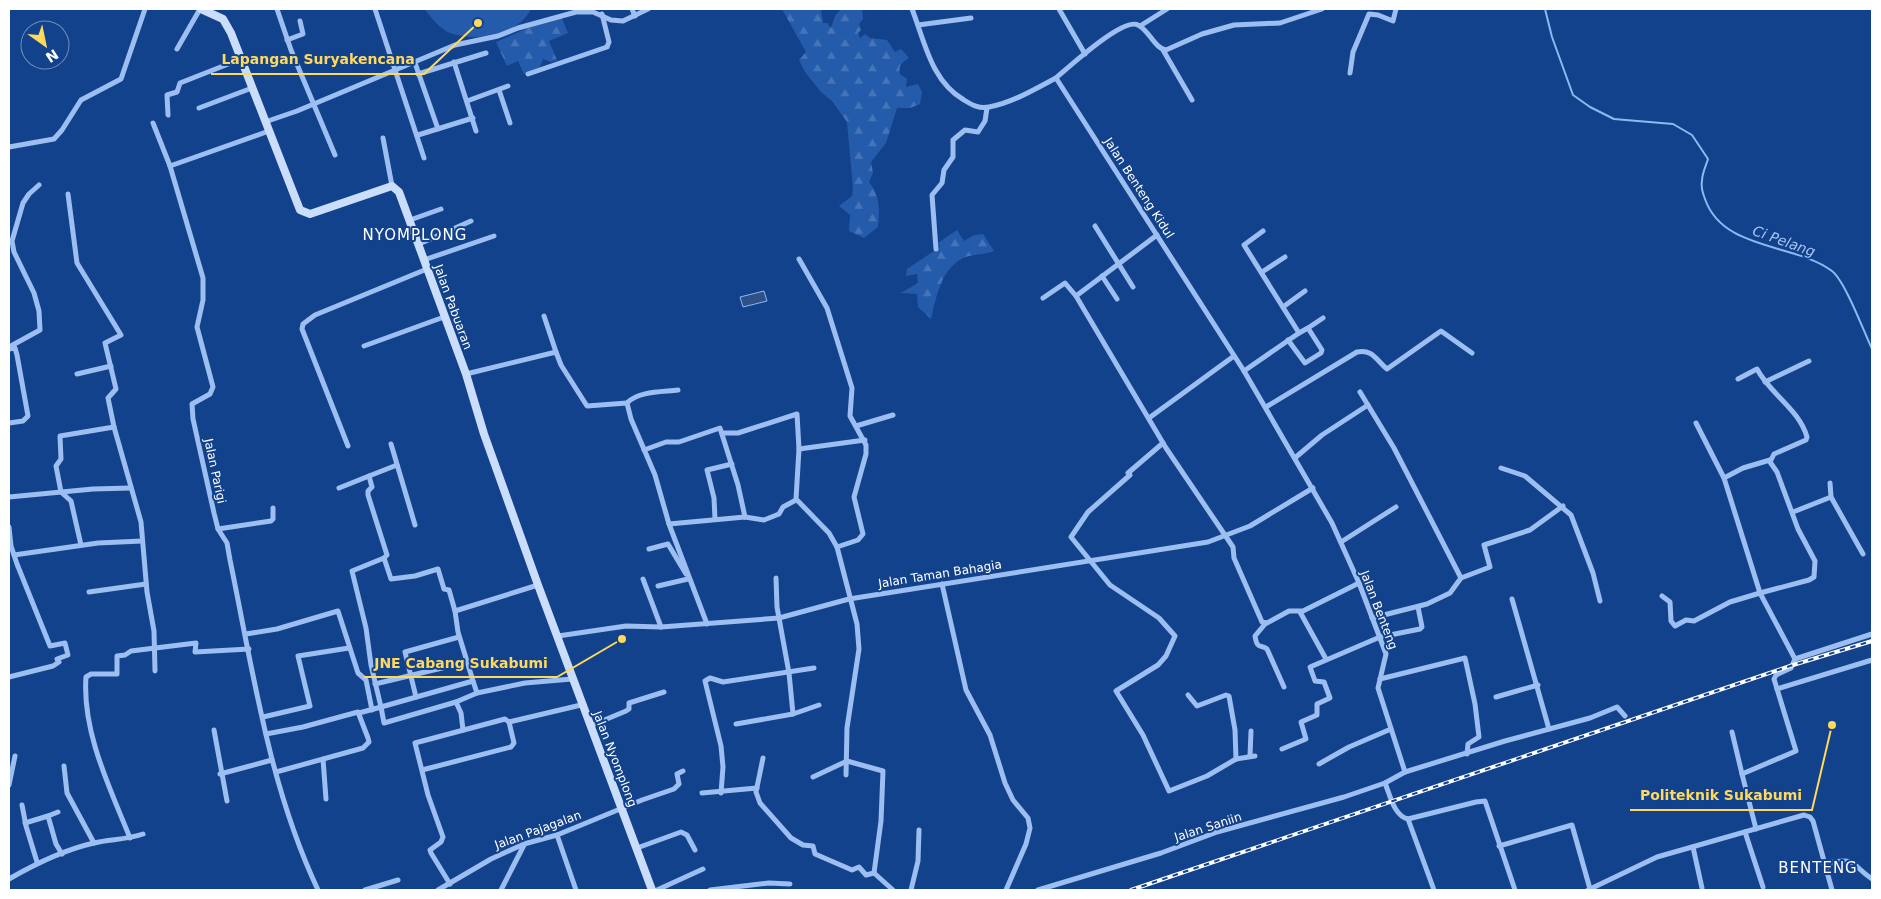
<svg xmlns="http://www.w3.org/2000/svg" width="1881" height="899" viewBox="0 0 1881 899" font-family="'DejaVu Sans',sans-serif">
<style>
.grass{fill:#255bab}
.forest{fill:url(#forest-firs)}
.water{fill:#2e5188;stroke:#8eb8f4}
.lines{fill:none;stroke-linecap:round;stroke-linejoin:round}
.stream{stroke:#8eb8f4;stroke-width:2}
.street{stroke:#9cbef1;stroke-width:5}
.secondary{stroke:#caddfb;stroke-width:8}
.rail-casing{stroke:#fff;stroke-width:4}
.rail{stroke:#13428c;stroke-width:2;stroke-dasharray:5.5;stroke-linecap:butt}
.labels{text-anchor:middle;stroke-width:4;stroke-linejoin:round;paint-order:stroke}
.street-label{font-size:12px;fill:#fff;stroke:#13428c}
.water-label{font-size:14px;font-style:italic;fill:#a8c8f8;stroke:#13428c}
.quarter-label{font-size:15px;letter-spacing:1px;fill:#fff;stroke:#13428c}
.leader{fill:none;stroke:#ffd85c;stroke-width:2}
.callout-dot{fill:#ffd85c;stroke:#13428c;stroke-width:2}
.callout-label{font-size:14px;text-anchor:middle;font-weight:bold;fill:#ffd85c;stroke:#13428c;stroke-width:4;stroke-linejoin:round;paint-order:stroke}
</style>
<defs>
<pattern id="forest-firs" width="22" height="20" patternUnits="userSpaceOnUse" patternTransform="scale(1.25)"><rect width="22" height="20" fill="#255bab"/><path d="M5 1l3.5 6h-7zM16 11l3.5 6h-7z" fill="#4674b8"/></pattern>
</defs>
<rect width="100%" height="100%" fill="#13428c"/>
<!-- grass -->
<path class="grass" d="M425 9H531C517 36 478 42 450 33 440 29 431 18 425 9Z"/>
<!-- forest -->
<g class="forest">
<path d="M782 9H821L823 23H827L831 28 835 16 841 9H862L863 19 859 24 861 30 858 33 860 38 865 34 870 38 887 40 895 52 901 49 909 58C902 63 898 65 900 74L907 79 906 87 918 84 922 92 920 104 910 108H897L886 143 871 162 873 173 869 182C880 195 880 211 878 227L864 238 849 231 850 215 839 206 852 196 853 188 847 122 832 101 821 92 805 72 799 60 806 52Z"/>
<path d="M560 14 568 33 549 41 557 60 551 62 543 59 540 67 524 74 518 61 507 66 496 42Z"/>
<path d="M957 230 964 241 974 235 983 234 994 251C984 255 972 254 963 258 941 269 936 298 931 319L918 307 917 294 901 293 918 283 917 274 906 276 907 269 940 247 938 243Z"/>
</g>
<!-- water -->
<path class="water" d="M764 291 767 301 743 307 740 297Z"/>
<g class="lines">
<!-- stream -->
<path class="stream" d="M1545 9 1552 37 1573 95 1590 107 1614 119 1673 124 1692 135 1708 159C1706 166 1702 173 1702 181 1701 186 1703 194 1705 199 1723 251 1795 243 1832 271 1845 281 1864 332 1872 349"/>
<!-- street -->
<g class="street">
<path d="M277 9 291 50 335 155"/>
<path d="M375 9 424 158"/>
<path d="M632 9 635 16"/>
<path d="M912 9C925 42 931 81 964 100 972 105 979 109 989 107 1012 103 1035 89 1056 78L1244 371 1332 523 1359 583 1386 654 1378 688 1405 772 1385 783 1344 797 1217 832 1161 853 1038 890"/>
<path d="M1059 9 1085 54"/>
<path d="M918 25 971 18"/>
<path d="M1140 26 1167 9"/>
<path d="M287 40 303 34 300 21"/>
<path d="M177 49 200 9"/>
<path d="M1163 50 1192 100"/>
<path d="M454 62 476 131"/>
<path d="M415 63 438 129"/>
<path d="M1350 73 1353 52 1369 14 1378 15 1393 21 1396 9"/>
<path d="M418 74 486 53"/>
<path d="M528 74 607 47 609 42 602 14"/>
<path d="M1056 78C1069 67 1123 17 1138 25 1149 30 1154 48 1166 50L1202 34 1234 25 1280 23 1322 9"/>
<path d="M499 90 510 123"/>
<path d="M467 101 508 86"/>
<path d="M199 108 252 88"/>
<path d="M168 115 167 95 177 92 180 83 241 59"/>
<path d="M265 122 297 111 455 45 498 36 518 28 576 12H593L611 20 623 21 648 9"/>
<path d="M153 123 170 166"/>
<path d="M269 131 170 166 203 278V300L197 327 213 387 210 394 192 404 193 419 214 513 218 529 227 543 230 560C253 671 269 786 318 890"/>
<path d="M418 135 473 118"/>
<path d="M383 138 392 186"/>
<path d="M9 147 54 139 62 130 81 100 121 79 145 9"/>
<path d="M68 194 77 263 121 335 105 343 116 389 108 398 114 427 141 522 147 592 154 631 155 671"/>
<path d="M410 220 441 209"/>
<path d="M1095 226 1133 287"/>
<path d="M1157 235 1076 296 1166 448 1233 547 1234 558 1262 622 1267 623 1289 611H1303L1359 583"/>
<path d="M419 244 471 221"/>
<path d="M936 249 932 195 942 183 944 170 953 157V140L965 130 978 132 985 121 987 108"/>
<path d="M799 259 827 308 852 388 850 416 866 445V454L854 497 863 534 858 540 837 547 857 624 859 649 847 728 846 775"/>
<path d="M424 260 494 236"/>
<path d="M1262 272 1285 257"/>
<path d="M1102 276 1117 299"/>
<path d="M1043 298 1065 283 1076 296"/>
<path d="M1283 307 1305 291"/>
<path d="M544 316 556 352"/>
<path d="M1308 328 1323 318"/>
<path d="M1288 340 1305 363 1321 353 1322 350 1308 328 1299 333"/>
<path d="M364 346 444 317"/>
<path d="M9 347 40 330 39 311 34 293 14 252 12 241 23 203 29 194 39 185"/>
<path d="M1244 371 1299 333 1244 245 1263 231"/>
<path d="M77 374 111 366"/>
<path d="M466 374 556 352 561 365 587 406 627 403 631 419 655 475 669 524 707 624"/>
<path d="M1738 379 1757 369C1770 394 1799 409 1807 437L1806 440 1774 454 1770 462 1777 472 1798 529 1815 561 1814 577 1809 580 1760 593 1795 659 1791 668 1776 675 1774 679 1796 751 1742 774 1756 829"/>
<path d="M1765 382 1809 361"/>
<path d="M1360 392 1394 448 1461 578"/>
<path d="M627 403C638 391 663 392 678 390"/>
<path d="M1266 407 1357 352C1373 349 1376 360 1387 369L1441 331 1472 353"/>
<path d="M1149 418 1234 356"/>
<path d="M9 423 23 421 28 416 17 355 15 348 9 349"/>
<path d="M856 426 893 415"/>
<path d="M722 433H738L797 414 799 449 796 499 829 533 837 547"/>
<path d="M1163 443 1128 473 1130 475 1088 512 1071 537 1110 585 1159 618 1175 636 1166 656 1158 665 1116 691 1143 735 1169 791 1207 776 1236 759 1255 756"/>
<path d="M391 444 415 525"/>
<path d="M348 446 302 329 303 324 315 315 427 269"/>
<path d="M799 449 865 440"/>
<path d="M644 450 666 442H679L720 428 738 485 745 517"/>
<path d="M1296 457 1322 435 1368 405"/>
<path d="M1501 468 1525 476 1571 515 1593 573 1600 601"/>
<path d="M1724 478 1743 468 1770 460"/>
<path d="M1830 483 1831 497 1863 554"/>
<path d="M339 488 369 476"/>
<path d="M9 497 93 489 131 488"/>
<path d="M1793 512 1831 497"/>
<path d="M715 519 714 498 707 470 732 464"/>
<path d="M669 524 745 517 764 520 779 514 783 507 796 500"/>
<path d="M9 527 11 546 17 564 50 646 65 643 68 655 57 659 59 662 53 666 9 677"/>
<path d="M218 529 271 521 273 519V508"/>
<path d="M1341 542 1396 507"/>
<path d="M81 545 71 501 61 492 56 466 61 459 60 436 114 427"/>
<path d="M649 549 668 544 686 574"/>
<path d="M14 555 98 543 142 541"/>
<path d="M384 558 387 555 368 495V491L372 487 369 476 397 465"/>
<path d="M643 579 661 627"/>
<path d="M942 584 966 690 990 735 1005 783 1013 800 1028 818 1030 828 1026 844 1006 890"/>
<path d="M658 586 688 579"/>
<path d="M89 592 146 584"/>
<path d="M1662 596 1670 602 1671 621 1675 626 1686 620 1694 621 1730 602 1760 593 1724 478 1696 423"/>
<path d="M1512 599 1549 729"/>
<path d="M455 611 458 632 473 681 381 707 384 723 456 702 461 713 463 730"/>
<path d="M1300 612 1326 659"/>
<path d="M1372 618 1427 604 1450 593 1461 578 1490 567 1484 545 1530 530 1563 506"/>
<path d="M1265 624 1255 636C1257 650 1261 644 1267 649L1284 687"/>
<path d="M246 634 277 629 338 611 358 673 366 680 372 710"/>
<path d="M558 636 626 626 661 627 779 618 849 599 1208 542 1250 526 1313 488"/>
<path d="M1795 659 1872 634"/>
<path d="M1380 679 1465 658 1475 704 1479 737 1468 744 1467 754"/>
<path d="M473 681 477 693 525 683 572 679"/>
<path d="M375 684 467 662"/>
<path d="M1777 689 1872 660"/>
<path d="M1188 695 1197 706 1226 695 1229 696 1235 730 1236 759"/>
<path d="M416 697 405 652 459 637"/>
<path d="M1496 697 1538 685"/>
<path d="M456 702 477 693"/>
<path d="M359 713 381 707 371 665 366 628 352 571 384 558 391 579 415 576 438 569 444 589 449 590 455 611 538 585"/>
<path d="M793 714 819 705"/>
<path d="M263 717 310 706 298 656 349 648"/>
<path d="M509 722 581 705"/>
<path d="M736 724 793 714 789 673 777 607 776 578"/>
<path d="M590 726 626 711 629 709V703L664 692"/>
<path d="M214 730 227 801"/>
<path d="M1732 732 1742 774"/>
<path d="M266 734 303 727 358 712 368 738 369 742 363 748 276 772"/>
<path d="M1282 749 1306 739 1301 722 1317 715V704L1330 698 1324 682 1315 681 1310 667 1380 637 1420 629 1422 627 1418 607"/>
<path d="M1250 756 1251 731"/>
<path d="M763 758 756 792 760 803 791 838 803 845 813 846 815 854 852 870 859 867 866 875 874 873 893 890"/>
<path d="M323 759 326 799"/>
<path d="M1319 764 1349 747 1391 729"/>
<path d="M64 766 67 793 94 843"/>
<path d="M422 770 511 747 514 743 509 722 505 719 415 743 428 795 443 837 441 842 430 850 431 853 450 884"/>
<path d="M1405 772 1505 741 1590 718 1617 707 1625 716"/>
<path d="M220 774 272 760"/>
<path d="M813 777 847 761 883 771 881 821 874 873"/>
<path d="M1385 783C1390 795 1394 816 1408 819L1476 802 1485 801 1515 890"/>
<path d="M9 785 15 756"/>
<path d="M702 793 757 788"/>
<path d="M721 793 723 767 721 746 705 681 710 678 723 682 814 668"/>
<path d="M22 805 26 826 37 862"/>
<path d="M58 812 48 816 56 844 62 854"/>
<path d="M1408 819 1434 890"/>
<path d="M25 823 48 816"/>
<path d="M1745 832 1763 887"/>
<path d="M557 835 576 890"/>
<path d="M130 838C110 788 82 732 86 677L91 674H117V656L125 655 131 651 196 643 195 652 249 649"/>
<path d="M1499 846 1572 825 1590 889"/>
<path d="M1693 847 1702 888"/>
<path d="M637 848 681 832 687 835 695 850"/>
<path d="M1824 864C1857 856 1850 864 1872 879"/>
<path d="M9 879C35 864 63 850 94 843 110 839 126 840 143 834"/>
<path d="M365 890 398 880"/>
<path d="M438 890 491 859 524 844 557 835 642 800 674 789 679 784 677 774 683 771"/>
<path d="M501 890 524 845"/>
<path d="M657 890 703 869"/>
<path d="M710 890 769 883 790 884"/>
<path d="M911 890 918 861 919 830"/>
<path d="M1588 890 1657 857 1804 815 1810 817 1813 821 1832 890"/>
</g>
<!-- secondary -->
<path class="secondary" d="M201 9 223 19 231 33 300 210 310 214 392 186 399 192 466 374 484 434 538 585 652 890"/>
<defs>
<path id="rail" d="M1131 890 1793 665 1872 641"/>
</defs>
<!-- rail casing -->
<use href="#rail" class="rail-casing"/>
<!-- rail -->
<use href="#rail" class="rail"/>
</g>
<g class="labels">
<!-- street labels -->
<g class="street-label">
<text transform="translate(1139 188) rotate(57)" y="4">Jalan Benteng Kidul</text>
<text transform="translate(453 307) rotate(70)" y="4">Jalan Pabuaran</text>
<text transform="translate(215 471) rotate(78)" y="4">Jalan Parigi</text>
<text transform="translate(940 574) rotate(-9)" y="4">Jalan Taman Bahagia</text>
<text transform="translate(1379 610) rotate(69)" y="4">Jalan Benteng</text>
<text transform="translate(615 759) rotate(69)" y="4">Jalan Nyomplong</text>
<text transform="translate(1208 827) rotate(-18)" y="4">Jalan Saniin</text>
<text transform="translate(538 830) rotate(-20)" y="4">Jalan Pajagalan</text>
</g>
<!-- water labels -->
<g class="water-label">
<text transform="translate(1784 241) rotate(20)" y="5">Ci Pelang</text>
</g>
<!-- quarter labels -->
<g class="quarter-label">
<text x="415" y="240">NYOMPLONG</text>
<text x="1818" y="873">BENTENG</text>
</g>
</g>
<!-- callouts -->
<path class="leader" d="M478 23L424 74H211M622 639L557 677H364M1832 725L1812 810H1630"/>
<g class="callout-dot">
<circle cx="478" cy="23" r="5"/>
<circle cx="622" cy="639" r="5"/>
<circle cx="1832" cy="725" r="5"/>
</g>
<g class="callout-label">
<text x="318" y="64">Lapangan Suryakencana</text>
<text x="461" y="668">JNE Cabang Sukabumi</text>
<text x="1721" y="800">Politeknik Sukabumi</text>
</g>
<!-- border -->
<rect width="1881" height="899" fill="none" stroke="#ffffff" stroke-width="20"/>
<!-- north arrow -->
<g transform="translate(45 45) rotate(147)"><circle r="24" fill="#13428c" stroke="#718eba"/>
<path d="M0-4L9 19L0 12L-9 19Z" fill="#ffd85c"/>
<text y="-8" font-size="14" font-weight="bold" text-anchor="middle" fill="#ffffff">N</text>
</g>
</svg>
